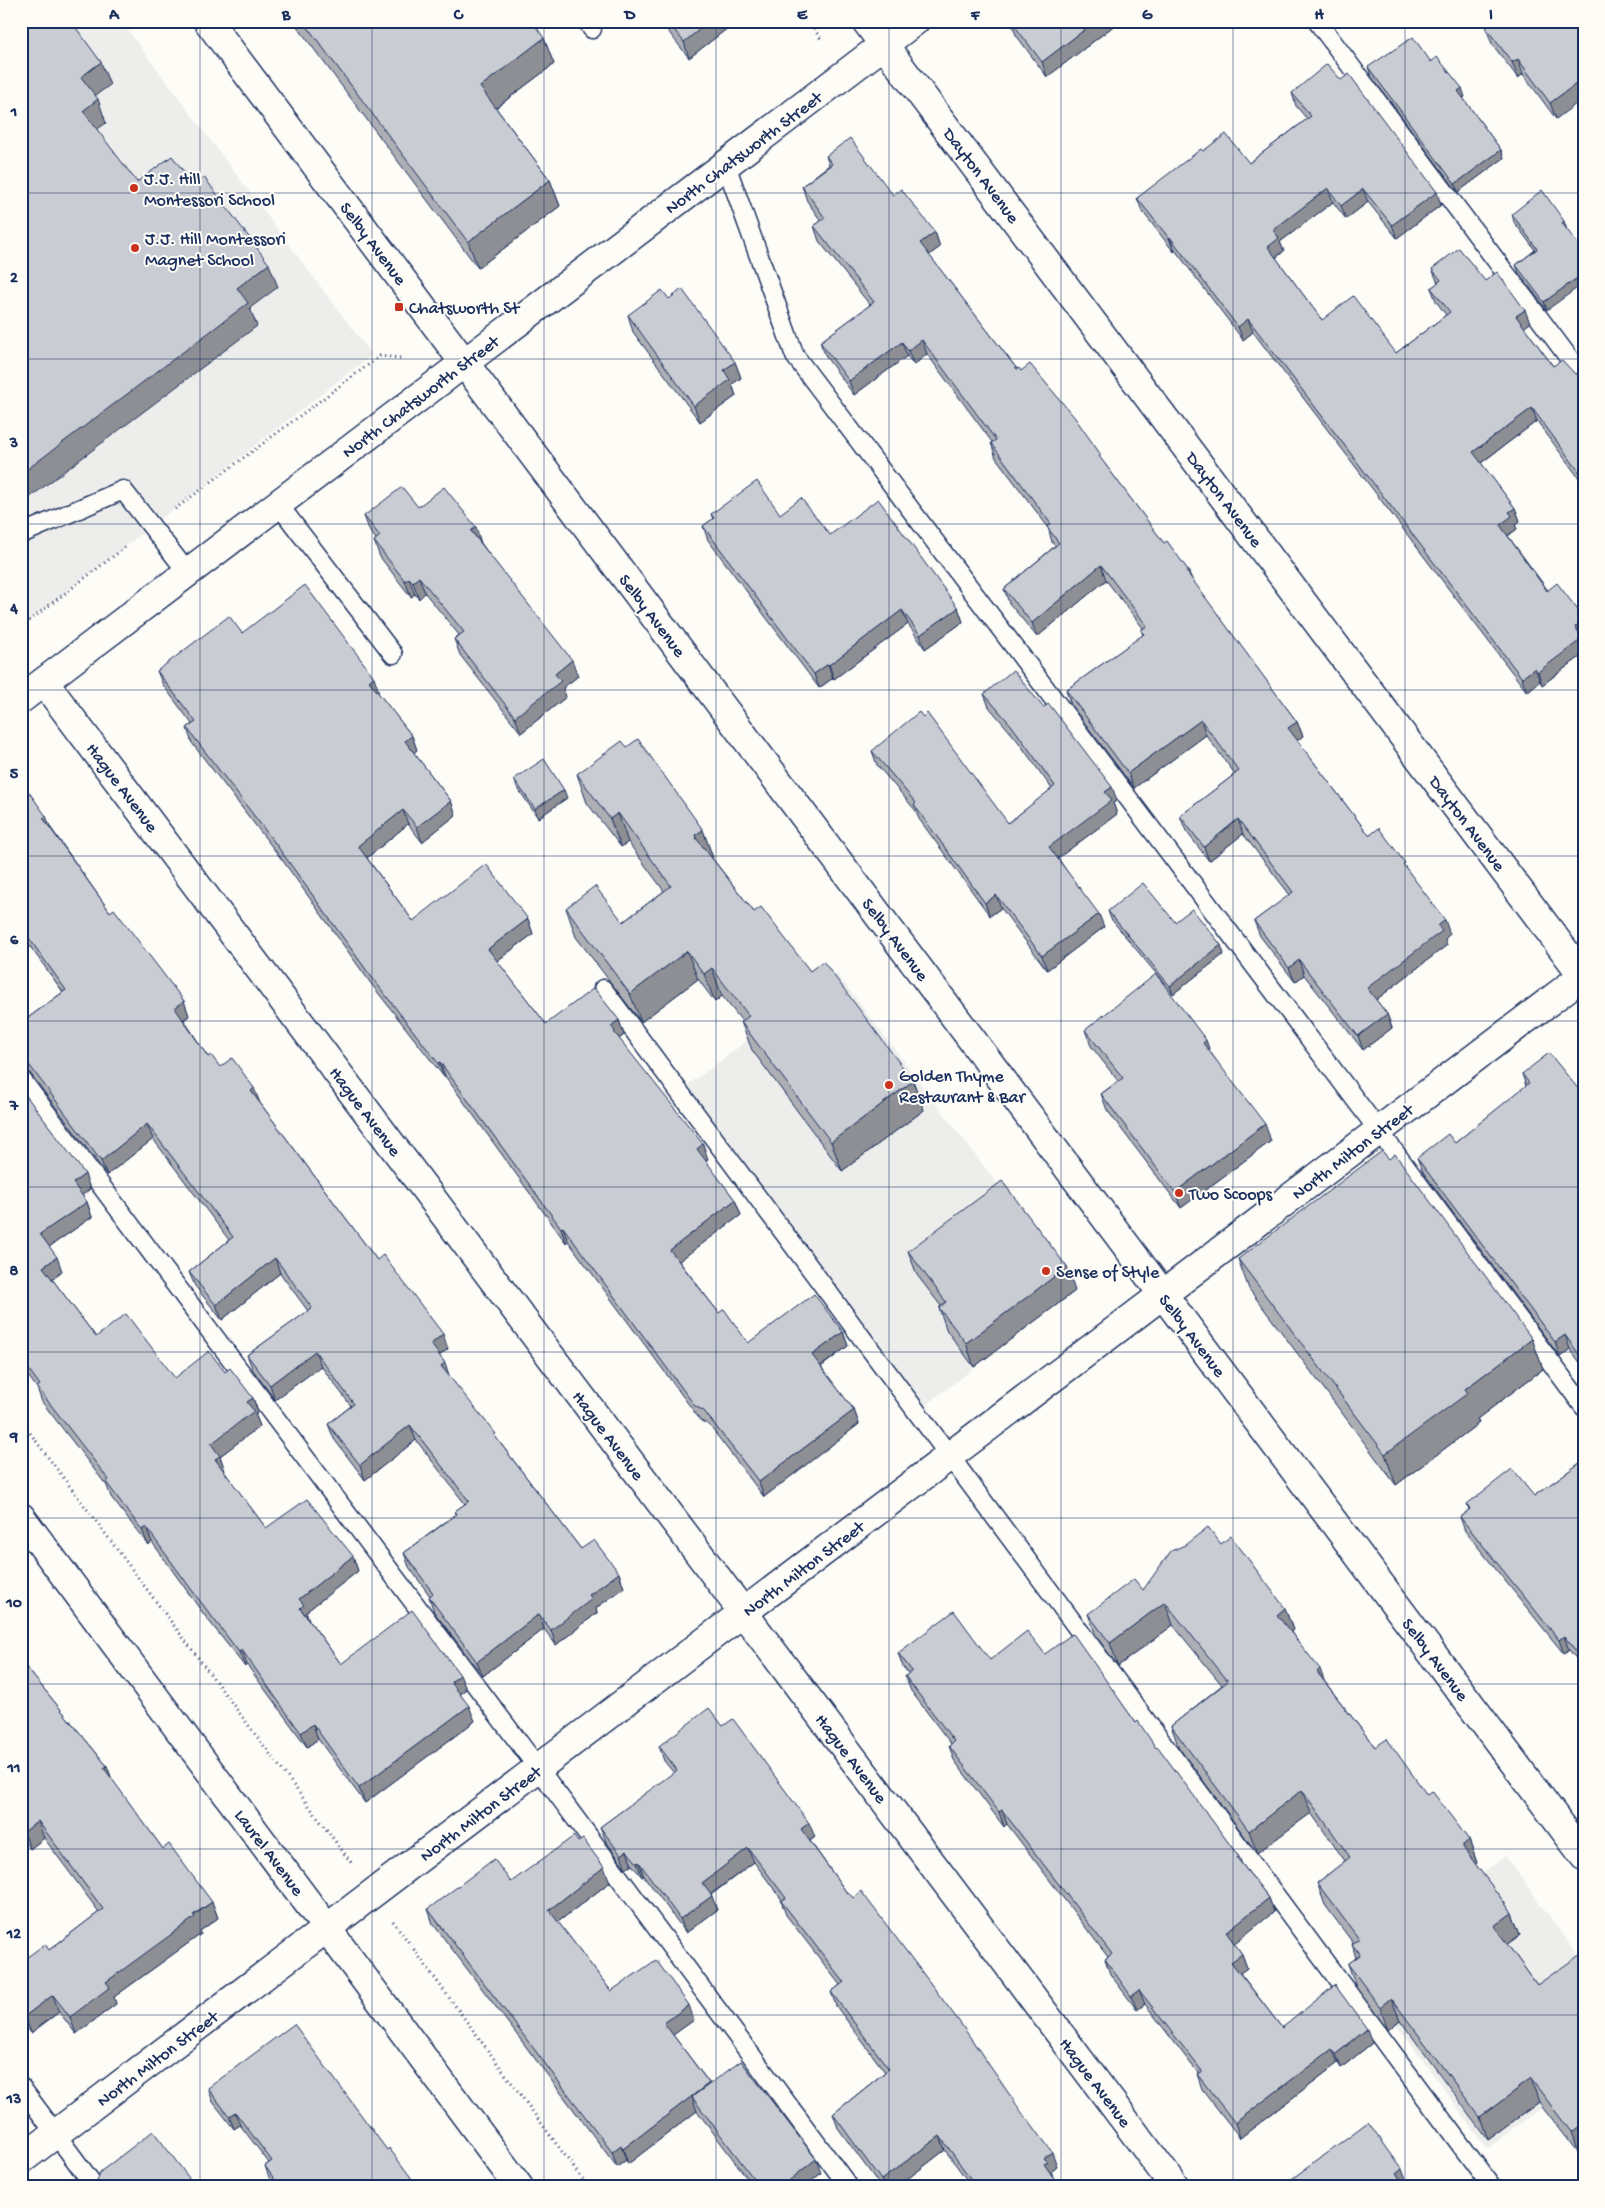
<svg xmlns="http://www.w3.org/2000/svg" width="1605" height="2208" viewBox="0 0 1605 2208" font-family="'Gochi Hand',sans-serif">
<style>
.built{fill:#edeeec}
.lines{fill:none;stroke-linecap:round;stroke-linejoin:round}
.service-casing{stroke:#1b2f5e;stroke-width:21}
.minor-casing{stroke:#1b2f5e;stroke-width:31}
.tertiary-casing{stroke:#1b2f5e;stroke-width:31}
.path{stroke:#1b2f5e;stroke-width:3;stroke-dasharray:1 4;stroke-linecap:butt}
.service{stroke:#fdfcf7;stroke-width:18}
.minor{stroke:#fdfcf7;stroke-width:28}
.tertiary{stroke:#fdfcf7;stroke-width:28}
.wall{fill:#adafb5;stroke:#1b2f5e}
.shaded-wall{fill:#8d8f94;stroke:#1b2f5e}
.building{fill:#c9ccd3;stroke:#1b2f5e}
.grid{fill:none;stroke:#1b2f5e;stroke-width:1;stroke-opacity:0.55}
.poi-dot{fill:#c8321e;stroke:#fdfcf7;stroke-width:2}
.labels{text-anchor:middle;stroke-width:4;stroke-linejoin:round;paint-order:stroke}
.street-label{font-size:18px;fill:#1b2f5e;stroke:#fdfcf7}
.poi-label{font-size:18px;fill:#1b2f5e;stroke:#fdfcf7;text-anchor:start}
.neatline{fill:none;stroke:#1b2f5e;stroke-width:2}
.grid-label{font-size:16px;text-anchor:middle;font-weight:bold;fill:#1b2f5e}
</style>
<rect width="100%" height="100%" fill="#fdfcf7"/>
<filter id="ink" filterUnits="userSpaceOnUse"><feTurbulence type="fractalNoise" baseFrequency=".02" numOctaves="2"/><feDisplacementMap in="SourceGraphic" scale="10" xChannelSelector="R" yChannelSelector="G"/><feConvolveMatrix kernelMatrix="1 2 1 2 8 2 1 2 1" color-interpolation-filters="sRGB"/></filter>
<g filter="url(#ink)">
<!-- built -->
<g class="built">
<path d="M21 21H121L372 355 21 627Z"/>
<path d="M837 974 1078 1289 924 1406 685 1087Z"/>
<path d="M1505 1856 1584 1963V2075L1487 2149 1356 1969Z"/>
</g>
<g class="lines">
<defs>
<g id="service">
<path d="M587 21 592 29"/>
<path d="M1317 21 1584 378"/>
<path d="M726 165 795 356 1379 1131 1584 1407"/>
<path d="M278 504 393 654"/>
<path d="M21 534 123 490 188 573"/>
<path d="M603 989 1492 2187"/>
<path d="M21 1079 538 1768 849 2187"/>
<path d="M21 2087 95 2187"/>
</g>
<g id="minor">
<path d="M866 21 1584 977"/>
<path d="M44 682 1175 2187"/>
<path d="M21 699 915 21"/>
<path d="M21 1517 519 2187"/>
<path d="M21 2160 1584 975"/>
</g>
<path id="tertiary" d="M208 21 1584 1856"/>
</defs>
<!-- service casing -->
<use href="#service" class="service-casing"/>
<!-- minor casing -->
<use href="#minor" class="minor-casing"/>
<!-- tertiary casing -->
<use href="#tertiary" class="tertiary-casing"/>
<!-- path -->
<g class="path">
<path d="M808 21 821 39"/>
<path d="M175 509 380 356 401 358"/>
<path d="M21 627 128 545"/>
<path d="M21 1421 353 1865"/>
<path d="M393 1921 588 2187"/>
</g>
<!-- service -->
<use href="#service" class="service"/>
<!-- minor -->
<use href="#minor" class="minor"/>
<!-- tertiary -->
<use href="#tertiary" class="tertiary"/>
</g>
<!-- wall -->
<g class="wall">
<path d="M293 21H532L554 64 496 108 550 180 560 206 478 268Z"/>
<path d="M660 21H737L689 58Z"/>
<path d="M1011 21H1120L1047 77 1016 35Z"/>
<path d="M1584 21 1556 119 1523 74 1518 78 1492 44 1486 28Z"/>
<path d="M1431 62 1465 97 1463 98 1501 150 1504 158 1458 192 1371 76 1368 67Z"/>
<path d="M1292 93 1441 205 1397 238 1368 202 1346 219 1333 202 1280 242 1284 251 1276 258 1322 320 1396 353 1446 315 1436 301 1431 288 1438 283 1432 269 1485 281 1530 323 1524 327 1553 366 1575 374H1584V485L1537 421 1481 463 1515 508 1520 521 1515 525 1517 529 1508 536 1583 638 1584 641V654L1542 685 1540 681 1527 692 1253 332 1243 340 1175 250 1174 252 1142 211 1137 198 1203 151 1249 163 1307 119 1296 106Z"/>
<path d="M826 156 893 195 935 232 940 247 929 255 1017 369 1104 463 1297 722 1303 736 1297 740 1365 830 1408 871 1450 934 1445 939 1447 945 1376 1000 1387 1014 1392 1028 1363 1050 1304 975 1295 982 1260 936 1254 921 1290 895 1243 834 1209 861 1186 831 1180 816 1235 774 1206 735 1134 788 1071 705 1066 690 1143 635 1141 630 1143 628 1106 580 1037 637 1009 603 1004 589 1055 546 1052 542 1048 527 996 458 991 443 992 442 927 354 914 365 907 356 854 395 826 357 820 342 870 305 819 241 814 226 821 221 807 201 802 186 829 165Z"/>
<path d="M1512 214 1567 230 1547 310 1519 273 1516 265 1535 250 1514 222Z"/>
<path d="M669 299 735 362 741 378 732 384 736 396 700 422 633 332 628 315Z"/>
<path d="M1584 344V359L1579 347Z"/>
<path d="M418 507 481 543 578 676 563 688 566 697 521 733 460 655 454 639 459 635 425 593 419 599 415 594 411 597 380 557 374 541 376 539 370 532 364 516Z"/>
<path d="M711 514H780L830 535 958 608 963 622 925 649 908 624 834 679 833 678 819 688 708 540 703 526 713 519Z"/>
<path d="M242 633 379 692 378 693 412 736 417 750 414 753 451 801 456 815 422 842 408 824 367 858 413 921 528 919 533 934 497 961 546 1024 619 1020 624 1035 619 1039 708 1159 705 1161 735 1200 741 1215 679 1261 719 1313 748 1343 843 1332 848 1346 821 1367 854 1410 859 1424 764 1497 709 1425 701 1421 568 1241 566 1243 445 1076 444 1077 372 985 283 861 192 743 187 728 192 724 163 685 157 671Z"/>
<path d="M984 694 1117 800 1113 803 1117 814 1058 858 1104 927 1047 970 1001 908 990 916 919 819 916 811 877 765 872 751 1008 823 1052 789 1017 740 989 707Z"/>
<path d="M627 747 703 830 713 858H712L754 912 810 971 913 1081 924 1110 842 1171 752 1050 741 1022 742 1021 722 996 715 1002 698 979 641 1022 576 937 566 908 623 922 664 891 628 842 621 847 587 803 577 774Z"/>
<path d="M514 779 567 798 538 818 517 787Z"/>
<path d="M21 781 51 828 110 912 184 1001 189 1016 184 1020 208 1057 260 1103 377 1260 448 1349 439 1356 445 1363 449 1376 581 1549 619 1573 624 1588 596 1608 597 1613 556 1645 544 1629 483 1676 434 1612 429 1597 430 1596 409 1567 404 1553 456 1514 455 1511 465 1504 416 1440 365 1480 334 1439 328 1424 351 1406 321 1366 275 1400 253 1370 247 1355 308 1311 280 1273 222 1320 195 1286 189 1272 229 1240 153 1139 107 1175 30 1073 21 1069V1023L63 992 21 934Z"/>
<path d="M1108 911 1175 922 1224 954 1173 994 1111 919Z"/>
<path d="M1085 1030 1211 1053 1271 1141 1181 1208 1107 1110 1101 1094 1118 1081 1091 1046Z"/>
<path d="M1522 1074 1584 1096V1368L1570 1349 1560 1357 1423 1172 1417 1158 1455 1143 1526 1086Z"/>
<path d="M21 1089 90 1189 82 1195 87 1202 92 1217 49 1247 62 1271 52 1279 96 1337 175 1378 225 1372 253 1398 258 1412 255 1414 260 1426 220 1456 225 1471 224 1472 266 1528 353 1556 358 1571 306 1612 309 1620 341 1664 466 1689 460 1694 475 1721 365 1803 318 1739 307 1747 247 1665 245 1667 202 1612 152 1542 148 1545 111 1497 107 1486 42 1402 37 1388 21 1366Z"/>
<path d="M908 1251 1075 1291 974 1367 947 1331 939 1308 941 1306 917 1275Z"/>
<path d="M1238 1259 1532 1339 1543 1369 1477 1419 1479 1423 1396 1485 1249 1289Z"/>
<path d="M1584 1460V1668L1569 1650 1564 1654 1465 1531 1460 1517 1469 1510 1467 1504 1534 1496Z"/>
<path d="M1221 1544 1285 1608 1293 1630 1291 1632 1325 1682 1375 1747 1427 1795 1469 1840 1477 1863 1475 1864 1512 1913 1520 1935 1507 1944 1537 1985 1584 1958V2151L1579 2154 1539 2102 1488 2140 1400 2020 1388 2030 1356 1987 1348 1964 1356 1958 1352 1944 1353 1943 1325 1905 1317 1883 1345 1861 1311 1813 1257 1853 1179 1748 1171 1726 1222 1685 1173 1625 1118 1666 1096 1636 1088 1614 1143 1590Z"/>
<path d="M898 1653 990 1660 1045 1654 1136 1723 1239 1857 1242 1864 1269 1898 1274 1912 1234 1943 1242 1954 1247 1968 1240 1973 1282 2028 1372 2043 1341 2068 1338 2063 1240 2138 1202 2089 1197 2074 1198 2073 1145 2004 1137 2010 1110 1974 1105 1959 1108 1957 1007 1824 1004 1827 954 1760 949 1746 951 1744 911 1691 905 1676 909 1674 903 1667Z"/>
<path d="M21 1661 107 1766 112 1780 163 1849 212 1902 218 1918 200 1931 201 1934 114 1997 116 2004 76 2034 59 2012 31 2033 21 2019V1953L26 1958 49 1950 99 1912 44 1838 30 1849 21 1837Z"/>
<path d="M723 1726 815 1837 810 1841 847 1893 1057 2166 1051 2171 1052 2176 1060 2187H972L945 2150 897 2187H881L838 2128 833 2114 885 2072 836 2006 831 1992 840 1985 786 1915 781 1901 782 1900 754 1862 711 1895 717 1910 686 1933 644 1876 642 1877 632 1865 626 1869 606 1841 600 1827 674 1773 664 1761 659 1746Z"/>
<path d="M511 1882H610L558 1922 611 1991 694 2020 673 2035 710 2084 821 2173 804 2187H754L697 2111 628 2164 626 2160 617 2167 433 1924 428 1909Z"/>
<path d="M208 2088 387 2150 418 2187H275L270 2180 265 2166 269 2163 240 2125 234 2129 213 2102Z"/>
</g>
<!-- shaded-wall -->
<g class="shaded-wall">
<path d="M710 21H737L689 58 684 42Z"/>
<path d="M1096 21H1120L1047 77 1042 62Z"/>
<path d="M544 38 554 64 489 113 480 87Z"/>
<path d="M1518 59 1523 74 1518 78 1512 62Z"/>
<path d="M101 62 110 85 89 100 81 77Z"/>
<path d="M1584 78V98L1556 119 1550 103Z"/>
<path d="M1462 88 1465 97 1461 99 1458 91Z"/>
<path d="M98 99 106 123 91 134 83 111Z"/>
<path d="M1501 150 1504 158 1458 192 1455 184Z"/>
<path d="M550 180 560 206 478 268 468 242Z"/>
<path d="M1328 188 1333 202 1280 242 1284 251 1272 260 1268 247 1273 230Z"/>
<path d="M1363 189 1368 202 1346 219 1341 206Z"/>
<path d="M1437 192 1441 205 1397 238 1392 225Z"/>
<path d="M1564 221 1567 230 1565 231 1562 223Z"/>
<path d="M935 232 940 247 925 258 920 243Z"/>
<path d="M1170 237 1175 250 1174 252 1169 238Z"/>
<path d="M269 264 278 287 250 308 257 326 21 504V474L237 288Z"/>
<path d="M1584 273V283L1547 310 1544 302Z"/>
<path d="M1525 310 1530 323 1521 330 1516 316Z"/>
<path d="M1248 319 1253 332 1243 340 1238 327Z"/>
<path d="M922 340 927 354 914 365 908 351Z"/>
<path d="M902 342 907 356 854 395 849 381Z"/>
<path d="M735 362 741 378 732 384 736 396 700 422 694 406 724 370Z"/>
<path d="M1532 408 1537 421 1478 465 1473 452Z"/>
<path d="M1583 473 1584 476V483L1581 474Z"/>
<path d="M1515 508 1520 521 1515 525 1517 529 1504 538 1500 525 1509 512Z"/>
<path d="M476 527 481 543 471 531Z"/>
<path d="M1101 565 1106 580 1037 637 1032 623Z"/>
<path d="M1188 570 1194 584 1186 571Z"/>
<path d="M419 577 425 593 419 599 413 582Z"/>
<path d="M409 578 415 594 411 597 405 581Z"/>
<path d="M958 608 963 622 925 649 920 635Z"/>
<path d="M902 610 908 624 834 679 829 665Z"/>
<path d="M1584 620V637L1583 638 1584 641V654L1542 685 1538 672 1575 627Z"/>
<path d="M572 660 578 676 563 688 566 697 521 733 515 717 555 674Z"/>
<path d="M828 664 833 678 819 688 814 674Z"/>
<path d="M1535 668 1540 681 1527 692 1522 678Z"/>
<path d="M374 677 379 692 374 696 369 681Z"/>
<path d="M1201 720 1206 735 1134 788 1128 773Z"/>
<path d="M1297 722 1303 736 1294 743 1288 728Z"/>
<path d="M412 736 417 750 410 756 405 741Z"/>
<path d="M1112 787 1117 800 1113 803 1117 814 1054 861 1049 847 1105 792Z"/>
<path d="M564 790 567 798 538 818 535 809Z"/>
<path d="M451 801 456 815 422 842 417 827Z"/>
<path d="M403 810 408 824 363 861 358 846Z"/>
<path d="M618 813 628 842 621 847 610 819Z"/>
<path d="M46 816 52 831 43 818Z"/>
<path d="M1238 819 1243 834 1209 861 1204 847Z"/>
<path d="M703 830 713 858 706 863 695 835Z"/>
<path d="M996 895 1001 908 990 916 985 903Z"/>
<path d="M1099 914 1104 927 1047 970 1042 956Z"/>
<path d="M528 919 533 934 494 963 488 949Z"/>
<path d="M1445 920 1450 934 1445 939 1447 945 1372 1003 1367 988Z"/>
<path d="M1221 945 1224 954 1173 994 1170 986Z"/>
<path d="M687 951 698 979 641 1022 630 994Z"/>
<path d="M1299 960 1304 975 1295 982 1289 968Z"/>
<path d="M712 968 722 996 715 1002 704 974Z"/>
<path d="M184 1001 189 1016 180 1022 175 1008Z"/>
<path d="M1387 1014 1392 1028 1363 1050 1358 1036Z"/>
<path d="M619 1020 624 1035 618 1039 620 1046 611 1026Z"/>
<path d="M1206 1040 1212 1057 1203 1043Z"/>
<path d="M440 1062 445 1076 444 1077 438 1063Z"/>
<path d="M913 1081 924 1110 842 1171 831 1142Z"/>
<path d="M254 1088 260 1103 251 1091Z"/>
<path d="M147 1124 153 1139 107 1175 101 1161Z"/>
<path d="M1265 1124 1271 1141 1181 1208 1175 1192Z"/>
<path d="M703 1144 708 1159 702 1164 697 1149Z"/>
<path d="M85 1174 90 1189 79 1198 73 1183Z"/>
<path d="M735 1200 741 1215 675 1264 670 1250Z"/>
<path d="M87 1202 92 1217 46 1249 40 1234Z"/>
<path d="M563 1227 568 1241 566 1243 561 1228Z"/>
<path d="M57 1257 62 1271 48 1282 43 1267Z"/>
<path d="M275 1258 280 1273 222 1320 216 1305Z"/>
<path d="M1067 1267 1075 1291 974 1367 966 1343Z"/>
<path d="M843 1332 848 1346 817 1369 812 1355Z"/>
<path d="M443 1334 448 1349 436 1358 431 1344Z"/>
<path d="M1565 1335 1570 1349 1560 1357 1555 1342Z"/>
<path d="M1532 1339 1543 1369 1477 1419 1479 1423 1396 1485 1385 1454 1465 1389Z"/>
<path d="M315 1351 321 1366 275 1400 270 1385Z"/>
<path d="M445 1363 450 1378 441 1366Z"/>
<path d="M253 1398 258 1412 255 1414 260 1426 220 1456 225 1471 221 1474 211 1444 247 1402Z"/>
<path d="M854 1410 859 1424 764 1497 759 1482Z"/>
<path d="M410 1425 416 1440 365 1480 360 1465Z"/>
<path d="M146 1527 152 1542 148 1545 142 1530Z"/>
<path d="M353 1556 358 1571 306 1612 309 1620 300 1608 299 1599Z"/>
<path d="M619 1573 624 1588 596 1608 597 1613 556 1645 551 1630 589 1595Z"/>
<path d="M1165 1602 1173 1625 1118 1666 1110 1643Z"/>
<path d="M1285 1608 1293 1630 1285 1637 1277 1615Z"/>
<path d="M539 1614 544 1629 483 1676 477 1662Z"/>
<path d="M1564 1636 1569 1650 1564 1654 1559 1640Z"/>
<path d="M242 1650 247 1665 245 1667 239 1652Z"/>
<path d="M1320 1669 1328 1692 1317 1672Z"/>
<path d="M460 1675 466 1689 457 1696 451 1682Z"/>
<path d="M469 1706 475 1721 365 1803 359 1788Z"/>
<path d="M313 1724 318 1739 307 1747 301 1733Z"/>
<path d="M107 1766 113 1782 104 1768Z"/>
<path d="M1302 1790 1311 1813 1257 1853 1249 1831Z"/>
<path d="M1002 1810 1007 1824 1004 1827 999 1812Z"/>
<path d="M38 1821 44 1838 30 1849 24 1832Z"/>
<path d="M809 1823 815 1837 806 1843 801 1829Z"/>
<path d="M1469 1840 1477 1863 1470 1868 1462 1846Z"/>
<path d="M748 1848 754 1862 707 1897 702 1883Z"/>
<path d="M627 1851 632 1865 626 1869 621 1855Z"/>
<path d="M639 1862 644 1876 642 1877 637 1863Z"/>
<path d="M604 1867 610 1882 554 1925 549 1910Z"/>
<path d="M712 1896 717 1910 686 1933 680 1919Z"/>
<path d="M1269 1898 1274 1912 1231 1946 1226 1932Z"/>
<path d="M212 1902 218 1918 200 1931 201 1934 114 1997 116 2004 76 2034 70 2017 106 1982Z"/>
<path d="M1512 1913 1520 1935 1502 1948 1494 1926Z"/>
<path d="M1242 1954 1247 1968 1236 1976 1231 1962Z"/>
<path d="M1139 1990 1145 2004 1137 2010 1131 1996Z"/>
<path d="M53 1995 59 2012 31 2033 25 2016Z"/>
<path d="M1391 1998 1400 2020 1388 2030 1380 2007Z"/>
<path d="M689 2005 694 2020 669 2038 664 2023Z"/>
<path d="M1367 2029 1372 2043 1341 2068 1336 2054Z"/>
<path d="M1332 2049 1338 2063 1240 2138 1235 2123Z"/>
<path d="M1531 2079 1539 2102 1488 2140 1480 2117Z"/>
<path d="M709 2083 715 2098 692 2097 697 2111 628 2164 623 2149Z"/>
<path d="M235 2112 240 2125 234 2129 229 2116Z"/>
<path d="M1584 2122V2151L1579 2154 1571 2132Z"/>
<path d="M940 2136 945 2150 897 2187H884L881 2180Z"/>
<path d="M621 2145 626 2160 617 2167 612 2152Z"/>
<path d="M1052 2152 1057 2166 1051 2171 1053 2176 1049 2178 1044 2164V2158Z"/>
<path d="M816 2159 821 2173 804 2187H781Z"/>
<path d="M1402 2169 1408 2185 1405 2187 1396 2174Z"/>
</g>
<!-- building -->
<g class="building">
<path d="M21 21H71L101 62 81 77 98 99 83 111 137 182 172 156 194 185 204 177 269 264 237 288 248 303 21 474Z"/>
<path d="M303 21H532L544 38 480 87 550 180 468 242Z"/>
<path d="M667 21H710L684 42Z"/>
<path d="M1011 21H1096L1042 62Z"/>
<path d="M1495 21H1584V78L1550 103 1518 59 1512 62 1486 28Z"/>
<path d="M1413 37 1431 62 1437 57 1462 88 1458 91 1501 150 1455 184 1368 67Z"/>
<path d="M1327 64 1341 80 1349 74 1437 192 1392 225 1363 189 1341 206 1328 188 1273 230 1279 238 1268 247 1322 320 1353 296 1396 353 1450 312 1431 288 1441 280 1432 269 1459 248 1485 281 1497 272 1525 310 1516 316 1553 366 1562 360 1575 374H1584V474L1583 473 1581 474 1532 408 1473 452 1515 508 1509 512 1512 516 1500 525 1547 591 1557 583 1584 618V620L1575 627 1583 638 1538 672 1535 668 1522 678 1248 319 1238 327 1170 237 1169 238 1137 198 1201 149 1203 151 1226 134 1249 163 1311 116 1292 93Z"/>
<path d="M850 138 893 195 901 189 935 232 920 243 1017 369 1019 368 1021 371 1030 364 1075 418 1101 455 1099 456 1164 543 1167 541 1188 570 1186 571 1297 722 1288 728 1365 830 1370 835 1379 828 1405 863 1403 864 1445 920 1438 926 1442 931 1367 988 1387 1014 1358 1036 1299 960 1289 968 1254 921 1293 892 1238 819 1204 847 1180 816 1239 771 1201 720 1128 773 1066 690 1144 634 1141 630 1147 626 1101 565 1032 623 1004 589 1059 543 1047 527 1051 524 991 443 996 440 922 340 908 351 902 342 849 381 820 342 874 302 814 226 825 218 802 186 832 164 826 156Z"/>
<path d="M1542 190 1564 221 1562 223 1584 252V273L1544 302 1516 265 1537 249 1512 214Z"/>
<path d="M682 289 735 362 724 370 730 380 694 406 628 315 662 290 669 299Z"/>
<path d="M1584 344V354L1579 347Z"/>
<path d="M757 481 780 514 801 498 830 535 878 499 958 608 920 635 902 610 829 665 828 664 814 674 703 526 714 518 711 514Z"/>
<path d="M402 487 418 507 444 487 476 527 471 531 572 660 555 674 561 681 515 717 454 639 464 632 419 577 413 582 409 578 405 581 374 541 380 536 364 516Z"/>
<path d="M305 585 374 677 369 681 412 736 405 741 451 801 417 827 403 810 358 846 413 921 486 864 528 919 488 949 546 1024 594 988 619 1020 611 1026 615 1031 614 1032 703 1144 697 1149 735 1200 670 1250 719 1313 724 1309 748 1343 814 1294 843 1332 812 1355 854 1410 759 1482 704 1411 695 1406 563 1227 561 1228 440 1062 438 1063 367 971 278 847 187 728 196 722 157 671 229 616 242 633Z"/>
<path d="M1013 670 1043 707 1049 704 1112 787 1105 792 1112 800 1049 847 1099 914 1042 956 996 895 985 903 914 805 916 803 872 751 919 712 923 717 927 713 1008 823 1055 786 1012 726 984 694Z"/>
<path d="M638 739 703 830 695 835 696 838 754 912 761 907 810 971 823 961 913 1081 831 1142 741 1022 749 1016 712 968 704 974 687 951 630 994 566 908 595 886 623 922 671 886 618 813 610 819 577 774 622 741 627 747Z"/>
<path d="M544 759 564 790 535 809 514 779Z"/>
<path d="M21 781 46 816 43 818 110 912 114 909 184 1001 175 1008 208 1057 211 1055 220 1067 232 1058 254 1088 251 1091 377 1260 383 1255 443 1334 431 1344 445 1363 441 1366 496 1434 494 1435 581 1549 594 1540 619 1573 589 1595 592 1599 551 1630 539 1614 477 1662 429 1597 433 1593 404 1553 457 1514 455 1511 469 1501 410 1425 360 1465 328 1424 354 1404 315 1351 270 1385 247 1355 312 1308 275 1258 216 1305 189 1272 233 1237 147 1124 101 1161 24 1058 21 1057V1023L66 990 21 927Z"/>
<path d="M1143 883 1175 922 1192 909 1221 945 1170 986 1108 911Z"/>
<path d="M1156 974 1206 1040 1203 1043 1265 1124 1175 1192 1101 1094 1123 1078 1085 1030Z"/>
<path d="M1549 1053 1584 1096V1361L1565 1335 1555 1342 1417 1158 1448 1134 1455 1143 1529 1083 1522 1074Z"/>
<path d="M21 1089 85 1174 73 1183 87 1202 40 1234 57 1257 43 1267 96 1337 126 1314 175 1378 209 1351 225 1372 230 1368 253 1398 247 1402 254 1411 211 1444 220 1456 215 1459 266 1528 307 1499 353 1556 299 1599 304 1605 300 1608 341 1664 412 1610 460 1675 451 1682 469 1706 359 1788 313 1724 301 1733 242 1650 239 1652 197 1597 146 1527 142 1530 106 1482 109 1480 37 1387 40 1385 21 1359Z"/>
<path d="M1382 1151 1389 1159 1395 1154 1532 1339 1465 1389 1468 1393 1385 1454 1238 1259Z"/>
<path d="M1002 1181 1067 1267 966 1343 939 1308 946 1302 908 1251Z"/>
<path d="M1584 1460V1661L1564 1636 1559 1640 1460 1517 1470 1509 1467 1504 1512 1469 1534 1496Z"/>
<path d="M1208 1527 1221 1544 1231 1536 1285 1608 1277 1615 1320 1669 1317 1672 1375 1747 1387 1739 1427 1795 1432 1791 1469 1840 1462 1846 1512 1913 1494 1926 1537 1985 1581 1954 1584 1958V2122L1571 2132 1531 2079 1480 2117 1391 1998 1380 2007 1348 1964 1360 1955 1352 1944 1359 1939 1317 1883 1350 1857 1302 1790 1249 1831 1171 1726 1228 1681 1165 1602 1110 1643 1088 1614 1134 1579 1143 1590 1171 1551 1185 1545Z"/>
<path d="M954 1611 990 1660 1027 1631 1045 1654 1072 1634 1074 1635 1136 1723 1138 1721 1156 1748 1158 1747 1239 1857 1237 1858 1269 1898 1226 1932 1242 1954 1231 1962 1282 2028 1335 1985 1367 2029 1336 2054 1332 2049 1235 2123 1197 2074 1202 2071 1139 1990 1131 1996 1105 1959 1112 1954 1002 1810 999 1812 949 1746 954 1741 905 1676 912 1671 898 1653Z"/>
<path d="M21 1661 107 1766 104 1768 163 1849 169 1844 212 1902 193 1915 195 1917 106 1982 110 1987 70 2017 53 1995 25 2016 21 2011V1953L26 1958 45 1944 49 1950 103 1909 38 1821 24 1832 21 1828Z"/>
<path d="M709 1708 723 1726 733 1719 809 1823 801 1829 847 1893 848 1892 853 1898 861 1891 961 2024 1027 2120 1028 2119 1052 2152 1044 2158 1048 2162 1044 2164 1060 2187H973L975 2185 940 2136 881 2180 833 2114 889 2069 831 1992 844 1982 781 1901 786 1898 748 1848 702 1883 712 1896 680 1919 639 1862 637 1863 627 1851 621 1855 600 1827 677 1770 659 1746Z"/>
<path d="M574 1836 578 1842 583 1839 604 1867 549 1910 611 1991 656 1960 689 2005 664 2023 709 2083 623 2149 621 2145 612 2152 428 1909 494 1859 511 1882Z"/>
<path d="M294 2024 387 2150 389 2148 418 2187H280L265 2166 272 2161 235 2112 229 2116 208 2088Z"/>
<path d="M741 2061 816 2159 781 2187H760L692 2097Z"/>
<path d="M1368 2122 1402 2169 1396 2174 1405 2187H1288L1291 2184 1289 2181Z"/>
<path d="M153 2131 196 2187H81L86 2183 92 2184 97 2182 100 2172Z"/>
</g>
</g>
<!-- grid -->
<path class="grid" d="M200 21V2187M372 21V2187M544 21V2187M716 21V2187M889 21V2187M1061 21V2187M1233 21V2187M1405 21V2187M21 193H1584M21 359H1584M21 524H1584M21 690H1584M21 856H1584M21 1021H1584M21 1187H1584M21 1352H1584M21 1518H1584M21 1684H1584M21 1849H1584M21 2015H1584"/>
<!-- markers -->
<g class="poi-dot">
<circle cx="134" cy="188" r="5"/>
<circle cx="135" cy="248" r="5"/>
<rect x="394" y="302" width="10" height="10" rx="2.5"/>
<circle cx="889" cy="1085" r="5"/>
<circle cx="1179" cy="1193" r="5"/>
<circle cx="1046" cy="1271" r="5"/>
</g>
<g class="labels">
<!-- street labels -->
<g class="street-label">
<text transform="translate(743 152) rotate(-37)" y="6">North Chatsworth Street</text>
<text transform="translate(982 175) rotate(53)" y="6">Dayton Avenue</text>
<text transform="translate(374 243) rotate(53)" y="6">Selby Avenue</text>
<text transform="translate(420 396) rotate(-37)" y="6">North Chatsworth Street</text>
<text transform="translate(1225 499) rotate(53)" y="6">Dayton Avenue</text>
<text transform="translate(653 615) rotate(53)" y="6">Selby Avenue</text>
<text transform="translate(123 787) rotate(53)" y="6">Hague Avenue</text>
<text transform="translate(1468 823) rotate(53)" y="6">Dayton Avenue</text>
<text transform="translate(896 939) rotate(53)" y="6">Selby Avenue</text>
<text transform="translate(366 1111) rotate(53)" y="6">Hague Avenue</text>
<text transform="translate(1352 1151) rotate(-37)" y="6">North Milton Street</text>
<text transform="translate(1193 1335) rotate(53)" y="6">Selby Avenue</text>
<text transform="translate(609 1435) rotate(53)" y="6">Hague Avenue</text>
<text transform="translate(803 1568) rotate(-37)" y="6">North Milton Street</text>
<text transform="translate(1436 1659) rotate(53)" y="6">Selby Avenue</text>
<text transform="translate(852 1758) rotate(53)" y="6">Hague Avenue</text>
<text transform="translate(480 1813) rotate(-37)" y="6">North Milton Street</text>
<text transform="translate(270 1852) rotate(53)" y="6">Laurel Avenue</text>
<text transform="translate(157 2058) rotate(-37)" y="6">North Milton Street</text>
<text transform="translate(1096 2082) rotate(53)" y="6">Hague Avenue</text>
</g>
<!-- poi labels -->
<g class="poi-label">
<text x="144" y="184">J.J. Hill<tspan x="144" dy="21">Montessori School</tspan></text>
<text x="145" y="244">J.J. Hill Montessori<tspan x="145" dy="21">Magnet School</tspan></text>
<text x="409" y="313">Chatsworth St</text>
<text x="899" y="1081">Golden Thyme<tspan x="899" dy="21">Restaurant &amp; Bar</tspan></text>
<text x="1189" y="1199">Two Scoops</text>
<text x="1056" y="1277">Sense of Style</text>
</g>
</g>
<!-- margin -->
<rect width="1605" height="2208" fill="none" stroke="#fdfcf7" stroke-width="55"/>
<rect x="28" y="28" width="1550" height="2152" class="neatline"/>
<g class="grid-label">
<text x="114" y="19">A</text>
<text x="286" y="19">B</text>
<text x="458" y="19">C</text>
<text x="630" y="19">D</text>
<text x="802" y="19">E</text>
<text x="975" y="19">F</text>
<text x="1147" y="19">G</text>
<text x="1319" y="19">H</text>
<text x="1491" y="19">I</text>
<text x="14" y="116">1</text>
<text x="14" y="282">2</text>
<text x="14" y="447">3</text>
<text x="14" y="613">4</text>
<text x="14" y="778">5</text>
<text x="14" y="944">6</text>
<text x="14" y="1110">7</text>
<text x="14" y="1275">8</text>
<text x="14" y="1441">9</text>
<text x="14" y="1607">10</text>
<text x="14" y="1772">11</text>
<text x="14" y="1938">12</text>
<text x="14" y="2103">13</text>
</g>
</svg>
